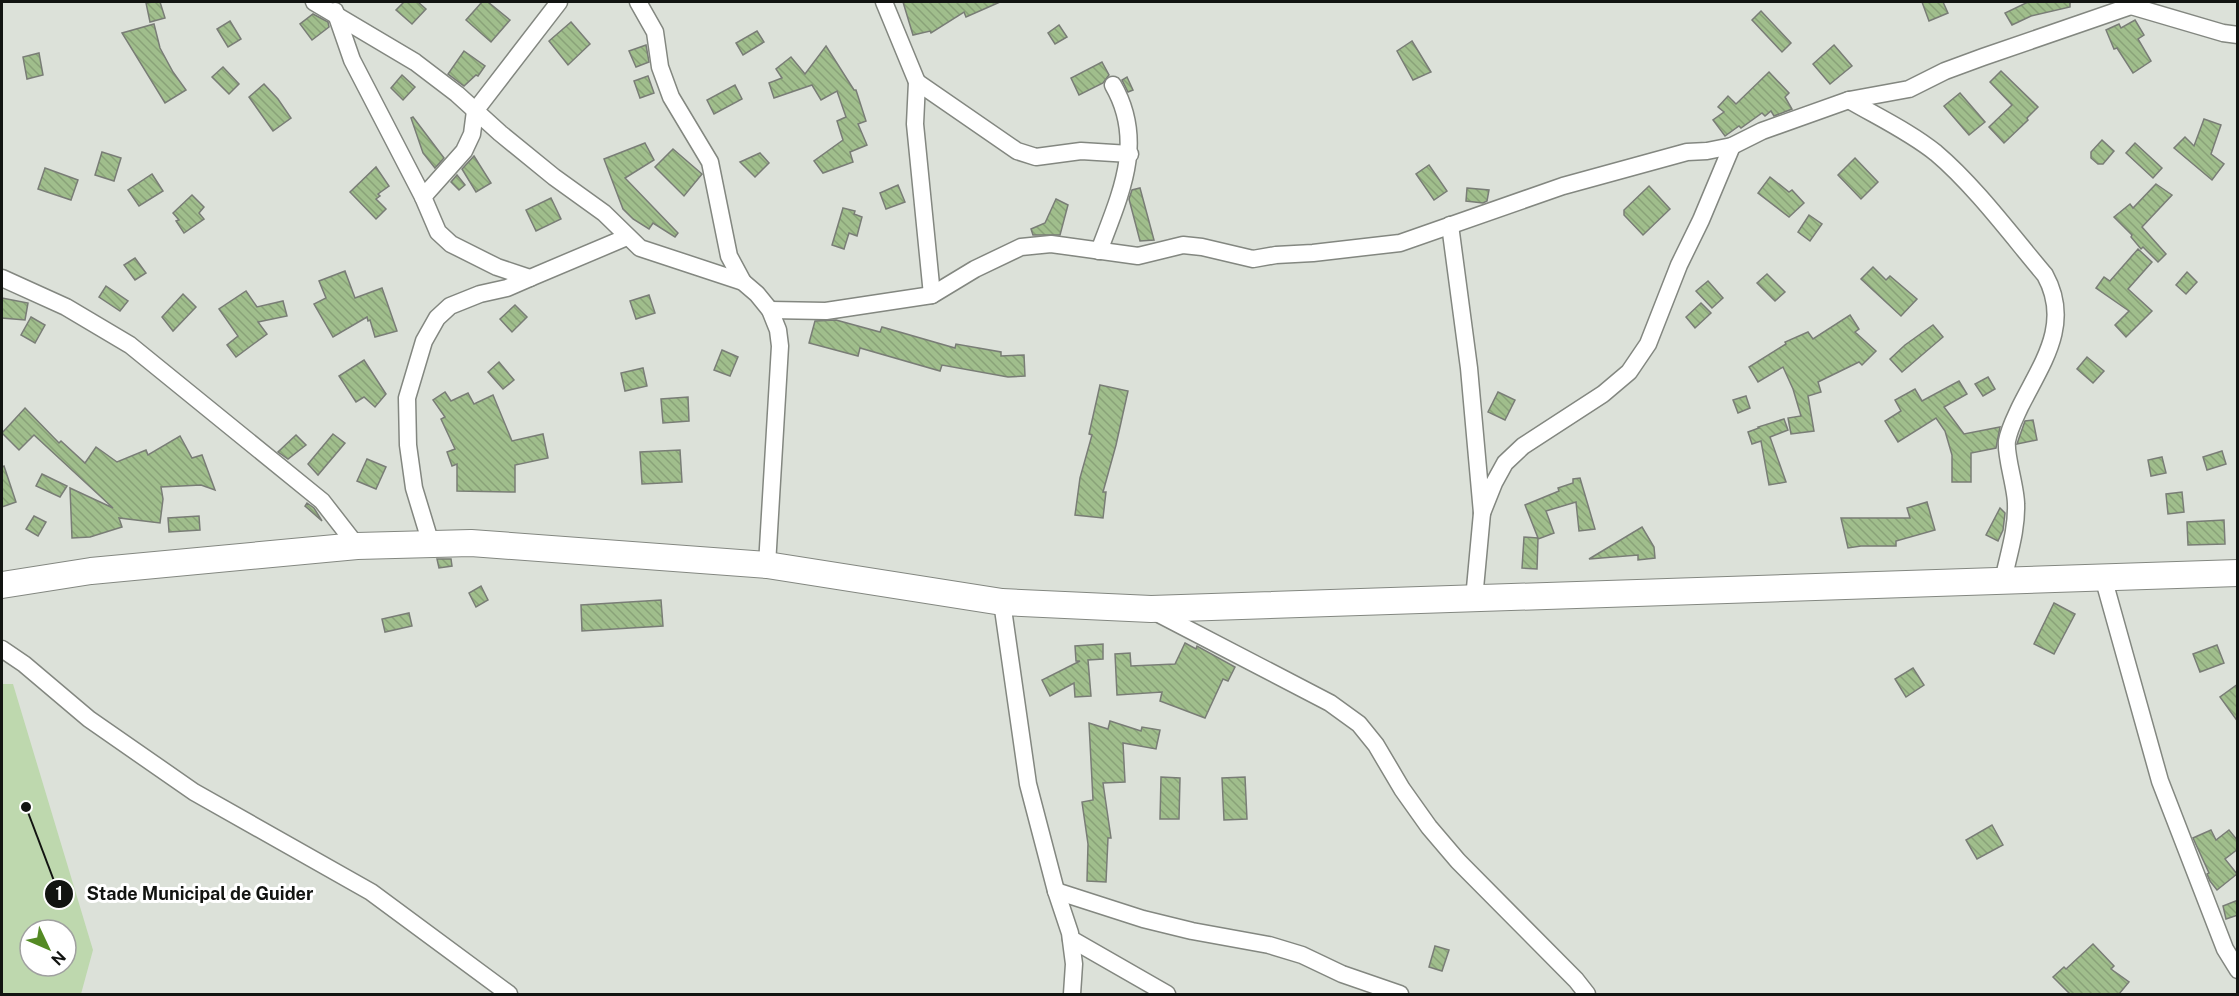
<svg xmlns="http://www.w3.org/2000/svg" width="2239" height="996" viewBox="0 0 2239 996" font-family="'Public Sans',sans-serif">
<style>
.garden{fill:#bed8ae;fill-rule:evenodd}
.building{fill:url(#building-back-hatch);stroke:#797d76;stroke-width:1.5}
.lines{fill:none;stroke-linecap:round;stroke-linejoin:round}
.minor-casing{stroke:#838780;stroke-width:19}
.primary-casing{stroke:#838780;stroke-width:28}
.minor{stroke:#fff;stroke-width:16}
.primary{stroke:#fff;stroke-width:26}
.leader{fill:none;stroke:#121411;stroke-width:2}
.callout-dot{fill:#121411;stroke:#fff;stroke-width:2}
.mark-label{font-size:18px;text-anchor:middle;font-weight:bold;fill:#fff}
.callout-label{font-size:18px;text-anchor:middle;font-weight:bold;fill:#121411;stroke:#fff;stroke-width:6;stroke-linejoin:round;paint-order:stroke}
</style>
<defs>
<pattern id="building-back-hatch" width="6" height="6" patternUnits="userSpaceOnUse" patternTransform="scale(1.5)"><rect width="6" height="6" fill="#a0be8c"/><path d="M-1 5l2 2M0 0l6 6M5-1l2 2" fill="none" stroke="#89a278"/></pattern>
</defs>
<rect width="100%" height="100%" fill="#dce1d9"/>
<!-- garden -->
<path class="garden" d="M2 684H13L93 950 81 994H2ZM30 930H66V966H30Z"/>
<!-- building -->
<g class="building">
<path d="M153 2H160L165 18 150 22 146 3Z"/>
<path d="M404 2H418L426 9 412 24 396 10Z"/>
<path d="M482 2H488L510 20 491 42 466 20Z"/>
<path d="M903 2H1000L966 17 964 12 931 33 930 31 913 35Z"/>
<path d="M1922 2H1943L1948 13 1929 21Z"/>
<path d="M2028 2H2070V7L2031 16 2012 25 2005 13Z"/>
<path d="M1761 11 1791 43 1782 52 1752 20Z"/>
<path d="M313 14 328 22 329 27 312 40 300 24Z"/>
<path d="M2135 20 2144 35 2138 39 2151 61 2133 73 2117 48 2114 49 2106 30 2119 24 2121 28Z"/>
<path d="M230 21 241 39 228 47 217 29Z"/>
<path d="M571 22 590 44 568 65 549 41Z"/>
<path d="M154 24 160 48 173 72 186 90 165 103 122 33Z"/>
<path d="M1059 25 1067 37 1055 44 1048 33Z"/>
<path d="M757 31 764 42 743 55 736 43Z"/>
<path d="M1412 41 1431 72 1413 80 1397 51Z"/>
<path d="M646 45 649 62 636 67 629 51Z"/>
<path d="M1834 45 1852 66 1830 84 1813 64Z"/>
<path d="M826 46 854 90H856L866 121 858 124 867 145 850 152 853 162 823 173 814 161 843 140 837 121 846 117 837 91 821 100 812 85 774 98 769 83 782 78 776 69 791 57 805 74Z"/>
<path d="M464 51 485 66 478 76 476 75 464 86 448 74Z"/>
<path d="M39 53 43 75 27 79 23 57Z"/>
<path d="M1102 62 1109 75 1103 83 1079 95 1071 78Z"/>
<path d="M223 67 239 84 229 94 212 77Z"/>
<path d="M2001 71 2038 107 2027 118 2028 120 2004 143 1989 127 2012 105 1990 82Z"/>
<path d="M1769 72 1789 93 1785 97 1792 109 1774 116 1771 111 1765 116 1762 113 1741 128 1739 126 1725 136 1713 120 1724 112 1718 107 1728 96 1736 104Z"/>
<path d="M402 75 415 87 403 100 391 88Z"/>
<path d="M648 76 654 93 640 98 634 81Z"/>
<path d="M1127 77 1133 90 1128 92 1122 80Z"/>
<path d="M264 84 278 99 291 118 273 131 249 97Z"/>
<path d="M735 85 742 99 714 114 707 100Z"/>
<path d="M1960 93 1985 122 1969 135 1944 106Z"/>
<path d="M413 117 444 158 435 168 423 153 411 118Z"/>
<path d="M2204 119 2221 125 2211 154 2224 164 2212 180 2174 148 2185 137 2194 146Z"/>
<path d="M2102 140 2114 151 2103 164H2098L2091 158V152Z"/>
<path d="M645 143 654 160 625 178 678 233 675 237 653 223 649 229 633 219 623 209 604 159Z"/>
<path d="M2135 143 2162 168 2153 178 2126 153Z"/>
<path d="M673 149 702 174 684 196 655 167Z"/>
<path d="M102 152 121 158 114 181 95 175Z"/>
<path d="M760 153 769 163 755 177 740 162Z"/>
<path d="M474 156 491 183 476 192 462 169Z"/>
<path d="M1855 158 1878 182 1861 199 1838 175Z"/>
<path d="M1429 165 1447 191 1434 200 1416 174Z"/>
<path d="M376 167 389 186 378 194 380 196 376 199 386 209 376 219 350 192Z"/>
<path d="M45 168 78 180 71 200 38 189Z"/>
<path d="M152 174 163 191 139 206 128 190Z"/>
<path d="M457 175 465 185 459 190 451 182Z"/>
<path d="M1770 177 1789 192 1792 190 1804 203 1789 217 1758 193Z"/>
<path d="M2156 184 2172 195 2142 227 2166 254 2158 262 2143 247 2141 249 2131 237 2132 235 2114 217 2130 204 2133 208Z"/>
<path d="M898 185 905 202 886 209 880 193Z"/>
<path d="M1649 186 1670 209 1643 235 1624 215V210Z"/>
<path d="M1140 188 1154 240 1140 241 1129 199 1132 190Z"/>
<path d="M1467 188 1489 190 1487 201 1483 203 1466 201Z"/>
<path d="M192 195 204 207 199 213 204 219 184 233 176 221 179 220 173 213Z"/>
<path d="M551 198 561 219 536 231 526 210Z"/>
<path d="M1056 199 1068 205 1060 235H1033L1031 229 1045 223Z"/>
<path d="M843 208 855 211 854 214 862 217 857 236 849 233 844 249 832 245Z"/>
<path d="M1809 215 1822 224 1810 241 1798 232Z"/>
<path d="M2138 249 2152 262 2128 289 2152 311 2126 337 2115 325 2129 311 2096 288 2104 277 2110 281Z"/>
<path d="M135 258 146 273 135 280 124 265Z"/>
<path d="M1873 267 1886 280 1890 276 1917 299 1901 316 1861 279Z"/>
<path d="M345 271 355 298 382 288 397 331 375 337 370 320 368 321 367 317 333 337 314 304 326 298 319 281Z"/>
<path d="M2187 272 2197 282 2186 294 2176 285Z"/>
<path d="M1767 274 1785 292 1775 301 1757 283Z"/>
<path d="M1708 281 1723 298 1712 308 1696 291Z"/>
<path d="M106 286 128 301 120 311 99 297Z"/>
<path d="M246 291 257 307 283 301 287 316 258 322 267 334 236 357 227 345 238 336 219 309Z"/>
<path d="M183 294 196 307 173 331 162 317Z"/>
<path d="M649 295 655 313 636 319 630 301Z"/>
<path d="M2 298 28 303 25 320 2 318Z"/>
<path d="M1701 303 1711 313 1695 328 1686 317Z"/>
<path d="M515 305 527 317 512 332 500 319Z"/>
<path d="M1850 315 1859 329 1855 332 1876 351 1862 365 1859 362 1818 382 1821 392 1808 396 1814 431 1791 434 1788 418 1801 416 1793 389 1783 367 1758 382 1749 367 1786 344 1785 342 1808 332 1813 339Z"/>
<path d="M31 317 45 325 35 343 21 335Z"/>
<path d="M836 320 880 332 882 327 955 348 956 344 1001 352V356L1024 355 1025 376 1008 377 942 365 940 371 860 348 858 356 809 343 815 321Z"/>
<path d="M1933 325 1943 337 1902 372 1890 359 1905 345Z"/>
<path d="M722 350 738 357 730 376 714 370Z"/>
<path d="M2087 357 2104 371 2093 383 2077 369Z"/>
<path d="M364 360 386 394 375 407 364 397 356 402 339 376Z"/>
<path d="M499 362 514 380 503 389 488 372Z"/>
<path d="M643 368 647 386 625 391 621 373Z"/>
<path d="M1988 377 1995 389 1983 396 1975 384Z"/>
<path d="M1959 381 1967 394 1944 407 1964 434 2000 427 1996 448 1971 453V482H1952V455L1945 431 1936 418 1898 442 1885 421 1901 411 1895 400 1915 389 1922 401Z"/>
<path d="M1100 385 1128 391 1116 445 1103 492H1106L1103 518 1075 515 1080 478 1092 435 1089 434Z"/>
<path d="M445 392 451 401 468 393 474 404 493 395 512 441 543 434 548 458 515 465V492L457 491V464L452 466 447 452 455 449 441 419 445 417 433 400Z"/>
<path d="M1498 392 1515 400 1505 420 1488 412Z"/>
<path d="M1746 396 1750 408 1738 413 1733 400Z"/>
<path d="M688 397 689 421 663 423 661 399Z"/>
<path d="M25 408 59 443 61 441 85 463 96 447 117 462 146 450 148 455 180 436 192 458 202 455 215 490 201 485 161 487 163 499 160 523 119 518 122 527 90 537 72 538 70 488 113 508 34 435 19 450 2 433Z"/>
<path d="M1784 419 1788 430 1770 437 1786 482 1769 485 1761 441 1752 444 1748 432 1759 428 1758 427Z"/>
<path d="M2033 420 2037 440 2017 444 2025 421Z"/>
<path d="M333 434 345 443 318 475 308 464Z"/>
<path d="M296 435 306 445 288 459 278 452Z"/>
<path d="M680 450 682 482 642 484 640 452Z"/>
<path d="M2222 451 2226 464 2207 470 2203 457Z"/>
<path d="M2162 457 2166 473 2151 476 2148 460Z"/>
<path d="M367 459 386 467 376 489 357 481Z"/>
<path d="M4 466 16 502 2 507V467Z"/>
<path d="M42 474 67 486 60 497 36 486Z"/>
<path d="M1580 478 1595 529 1579 531 1576 502 1546 511 1554 533 1538 539 1537 569 1522 568 1524 537 1538 538 1525 505 1559 491 1558 488 1573 483V479Z"/>
<path d="M2182 492 2184 512 2168 514 2166 494Z"/>
<path d="M1927 502 1935 530 1896 541V546H1861L1848 548 1841 518H1910L1907 508Z"/>
<path d="M307 503 314 508 322 521 305 506Z"/>
<path d="M2000 508 2005 513 2003 530 1998 541 1986 535Z"/>
<path d="M34 516 46 522 38 536 26 529Z"/>
<path d="M199 516 200 530 169 532 168 518Z"/>
<path d="M2224 520 2225 544 2188 545 2187 522Z"/>
<path d="M1642 527 1654 547 1655 558 1638 560V555L1589 559Z"/>
<path d="M437 559H451L452 566 439 568Z"/>
<path d="M481 586 488 600 476 607 469 593Z"/>
<path d="M661 600 663 626 582 631 581 605Z"/>
<path d="M2054 603 2075 614 2054 654 2034 644Z"/>
<path d="M409 613 412 626 385 632 382 619Z"/>
<path d="M1185 643 1196 649 1197 646 1235 667 1228 681 1223 679 1205 718 1160 701 1162 692 1117 695 1115 654 1130 653 1131 666 1175 664Z"/>
<path d="M1103 644V659L1088 660 1091 696 1075 697 1074 683 1050 696 1042 680 1080 661H1076L1075 646Z"/>
<path d="M2217 645 2224 663 2200 672 2193 654Z"/>
<path d="M1913 668 1924 685 1906 697 1895 679Z"/>
<path d="M2238 684V722L2220 697Z"/>
<path d="M1110 721 1141 731 1142 727 1160 730 1156 749 1123 743 1125 782 1103 783 1111 838H1108L1106 882 1087 881 1088 844 1082 802 1093 800 1089 723 1108 729Z"/>
<path d="M1161 777 1180 778 1179 819H1160Z"/>
<path d="M1245 777 1247 819 1224 820 1222 778Z"/>
<path d="M1992 825 2003 845 1977 859 1966 840Z"/>
<path d="M2211 830 2216 840 2229 830 2238 841V849L2225 859 2237 874 2217 890 2210 881 2207 874 2209 873 2193 838Z"/>
<path d="M2238 900V915L2226 919 2223 906Z"/>
<path d="M2093 944 2114 966 2111 969 2129 982 2119 994H2070L2053 977 2064 967 2066 969Z"/>
<path d="M1435 946 1449 950 1442 971 1429 967Z"/>
</g>
<g class="lines">
<defs>
<g id="minor">
<path d="M314 2 415 62 457 94 500 133 554 177 604 213 640 248 743 282 757 294 770 310 778 330 780 346 767 565"/>
<path d="M638 2 655 32 660 67 671 97 710 162 729 256 743 282"/>
<path d="M884 2 917 82 915 124 932 295"/>
<path d="M2131 6 2223 33 2238 35"/>
<path d="M335 11 352 60 423 197 438 232 451 244 497 267 530 278 627 237"/>
<path d="M917 82 1017 151 1036 157 1081 151 1130 154"/>
<path d="M1849 100C1878 117 1910 132 1936 153 1975 186 2012 236 2045 275 2072 324 2042 363 2020 407 2015 418 2009 429 2007 441 2005 455 2016 487 2016 504 2017 530 2008 556 2003 581"/>
<path d="M423 197 464 151 472 134 475 111 559 2"/>
<path d="M1450 225 1469 368 1482 513 1474 599"/>
<path d="M1099 251C1120 195 1146 142 1113 85"/>
<path d="M2 278 66 307 130 345 322 501 357 546"/>
<path d="M770 310 826 311 932 295 975 269 1021 247 1051 244 1138 256 1183 245 1202 247 1253 259 1276 255 1313 253 1400 243 1563 186 1687 152 1707 151 1732 146 1762 131 1849 100 1909 89 1945 71 1983 57 2131 6 2140 2"/>
<path d="M1482 513 1494 483 1505 463 1523 446 1603 394 1629 372 1648 344 1679 265 1701 220 1732 146"/>
<path d="M431 544 414 488 408 445 407 398 424 341 437 318 450 306 480 294 507 288 530 278"/>
<path d="M2103 577 2160 781 2225 949 2238 970"/>
<path d="M1002 602 1028 784 1056 891 1070 933 1074 964 1072 994"/>
<path d="M1153 611 1330 703 1359 724 1376 745 1402 789 1429 827 1458 861 1576 980 1587 994"/>
<path d="M2 649 24 664 89 719 194 792 371 892 509 994"/>
<path d="M1056 891 1143 919 1192 931 1269 945 1302 955 1342 974 1400 994"/>
<path d="M1071 939 1167 994"/>
</g>
<path id="primary" d="M2 585 91 571 357 546 471 543 767 565 1002 602 1151 609 2238 573"/>
</defs>
<!-- minor casing -->
<use href="#minor" class="minor-casing"/>
<!-- primary casing -->
<use href="#primary" class="primary-casing"/>
<!-- minor -->
<use href="#minor" class="minor"/>
<!-- primary -->
<use href="#primary" class="primary"/>
</g>
<!-- callouts -->
<path class="leader" d="M26 807L59 894"/>
<g class="callout-dot">
<circle cx="26" cy="807" r="6"/>
<circle cx="59" cy="894" r="15"/>
</g>
<g class="mark-label">
<text x="59" y="900">1</text>
</g>
<g class="callout-label">
<text x="200" y="900">Stade Municipal de Guider</text>
</g>
<!-- border -->
<rect width="2239" height="996" fill="none" stroke="#121411" stroke-width="6"/>
<!-- north arrow -->
<g transform="translate(48 948) rotate(134)"><circle r="28" fill="#ffffff" stroke="#a0a1a0" stroke-width="1.5"/>
<path d="M0-4.5L10 22L0 15L-10 22Z" fill="#548a24"/>
<text y="-9" font-size="16" font-weight="bold" text-anchor="middle" fill="#121411">N</text>
</g>
</svg>
